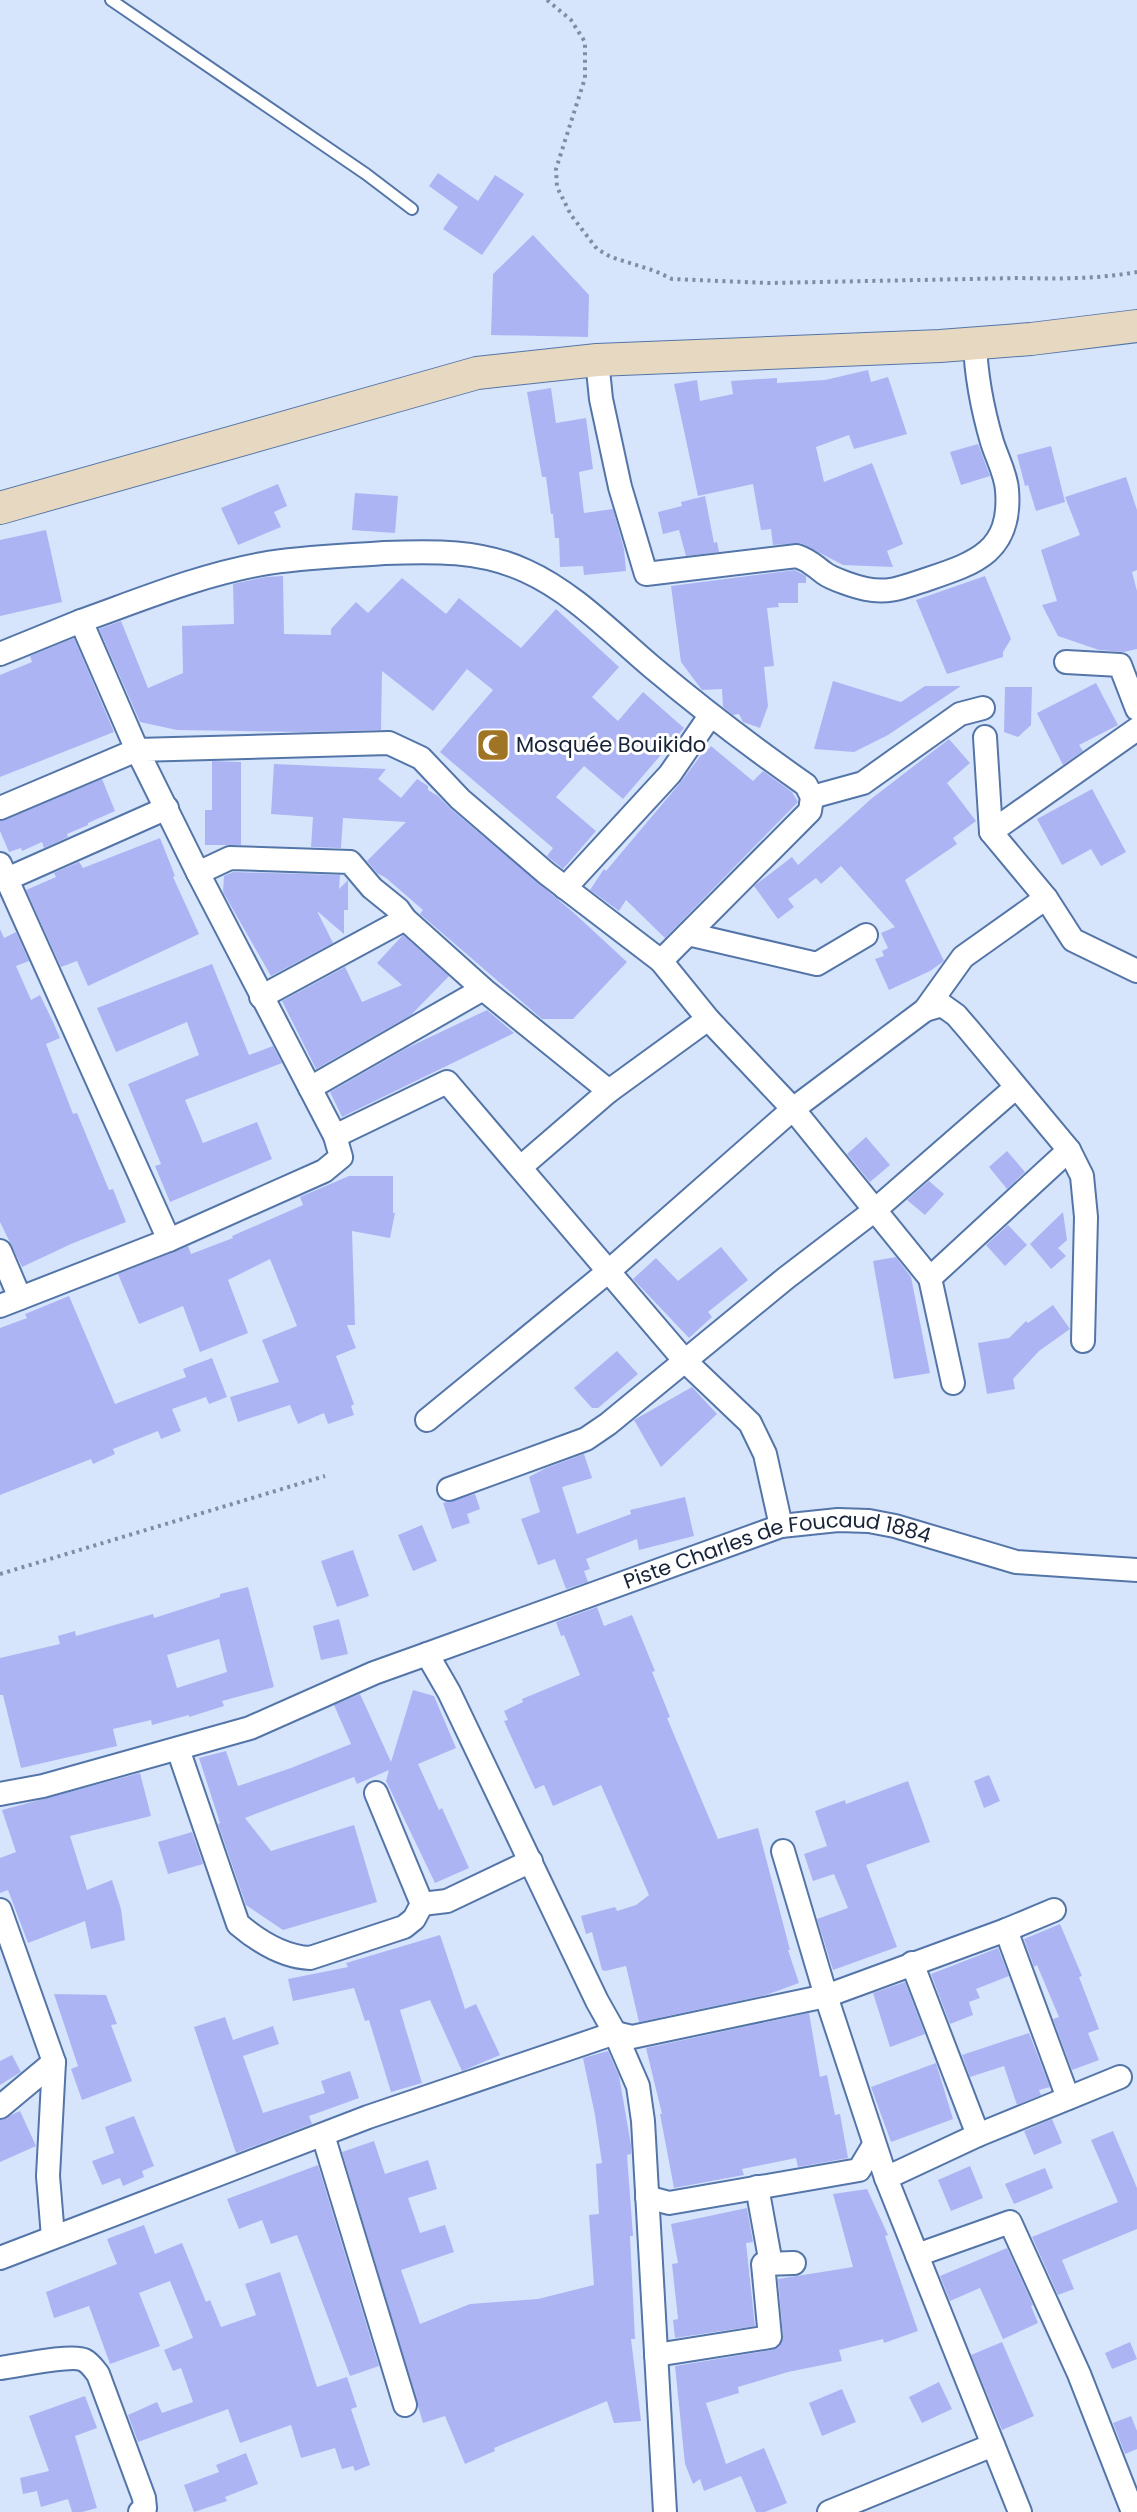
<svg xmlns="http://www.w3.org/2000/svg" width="1137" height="2512" viewBox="0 0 1137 2512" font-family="Poppins,sans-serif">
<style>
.building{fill:#adb4f4;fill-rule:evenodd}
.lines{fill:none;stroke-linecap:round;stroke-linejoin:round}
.lane-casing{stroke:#5475a8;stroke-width:14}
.street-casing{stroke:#5475a8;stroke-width:26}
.secondary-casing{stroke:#5475a8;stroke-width:34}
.path{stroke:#7f8da3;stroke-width:4;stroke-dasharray:3 4.5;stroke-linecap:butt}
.lane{stroke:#fff;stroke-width:10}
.street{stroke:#fff;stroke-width:22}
.secondary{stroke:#e6d8c1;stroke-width:32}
.labels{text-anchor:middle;stroke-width:6;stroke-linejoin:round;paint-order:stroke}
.poi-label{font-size:21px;fill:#162338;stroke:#fff;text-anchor:start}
.street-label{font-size:21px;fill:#162338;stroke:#fff}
</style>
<rect width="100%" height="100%" fill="#d6e5fc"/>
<!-- building -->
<g class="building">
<path d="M438 173 478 201 495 175 524 194 482 255 443 229 458 207 429 186Z"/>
<path d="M533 235 589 295 588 337 491 335 493 274Z"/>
<path d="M868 370 871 382 888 377 907 434 854 449 849 435 816 447 824 482 872 463 903 544 887 551 893 567 843 565 801 543 773 545 771 529 761 530 753 484 698 496 674 384 697 380 700 401 733 394 731 381 777 378V383L825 380Z"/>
<path d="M551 388 556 423 586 418 593 469 579 472 584 513 613 509 624 549 626 571 584 575 583 566 560 567 559 538H555L553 514H551L546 477H542L527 392Z"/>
<path d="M978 444 990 476 961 485 950 452Z"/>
<path d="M1051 446 1065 502 1036 511 1028 485 1025 486 1017 455Z"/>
<path d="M1126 477 1137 510V570L1132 572 1137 591V649L1124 652 1099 650 1058 636 1042 605 1057 601 1041 550 1080 535 1065 497Z"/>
<path d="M278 484 287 506 274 512 281 527 238 545 221 508Z"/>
<path d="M355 493 398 496 395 533 352 530Z"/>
<path d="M705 496 714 543 717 542 719 552 686 556 679 530 663 534 658 512 682 506 681 502Z"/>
<path d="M46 530 62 602 0 616V540Z"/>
<path d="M795 570 806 576V583H798V603H778L779 607 767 608 774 666 764 667 768 706 760 728 743 722 739 714 733 715 723 707 722 689 702 690 681 662 671 586Z"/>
<path d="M283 576 284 634 331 635V629L356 602 368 613 402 578 446 614 459 598 521 648 556 609 619 667 592 697 618 721 643 692 684 728 623 799 584 766 556 797 596 831 563 869 547 856 553 848 440 752 493 690 467 669 433 711 382 671 381 730 302 732 177 730 140 722 99 629 121 621 148 688 183 673 182 626 234 624 233 584 266 577Z"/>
<path d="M985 576 1011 639 1003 652V657L947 674 916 600Z"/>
<path d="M74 638 114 732 0 777V675L32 662 30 656Z"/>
<path d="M833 681 901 702 925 686H961L888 735 854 752 814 749Z"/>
<path d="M1096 683 1118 725 1079 745 1083 751 1063 765 1037 713Z"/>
<path d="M1005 687H1032L1031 725 1018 737 1004 732Z"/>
<path d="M949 739 970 763 947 783 976 821 953 838 957 844 905 880 944 961 930 971 889 990 875 959 884 956 882 951 888 948 881 933 895 927 841 866 821 884 816 878 788 899 794 907 778 919 754 886 792 857 798 865 871 799Z"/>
<path d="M711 746 753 781 763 771 792 792 798 802 665 938 626 900 619 911 590 890 604 869 606 871 680 783 707 747 709 749Z"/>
<path d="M212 761 241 762V845H205V810H212Z"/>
<path d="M274 764 386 769 378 779 401 798 417 779 428 786V790L438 796 451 809 574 913 627 962 573 1019H542L420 914 423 910 386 878 377 873 367 861 406 822 343 818 341 848 311 847 313 817 271 814Z"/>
<path d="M102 779 115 811 88 823V825L67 834 68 837 44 848 42 842 22 851 21 848 9 852 0 831V821Z"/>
<path d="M1092 789 1126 852 1101 866 1091 849 1062 865 1037 819Z"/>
<path d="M160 838 175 876 173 877 199 934 88 986 77 961 61 967 26 890 56 877 54 873 79 862 83 868Z"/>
<path d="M233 872 340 875 339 889 348 880V910H344V934L317 911 333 943 271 976 223 892 224 876Z"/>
<path d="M0 929 4 938 16 932 29 961 16 966 31 1000 40 995 53 1022 60 1038 46 1044 73 1114 77 1113 109 1190 113 1189 126 1222 71 1244 22 1267 0 1222Z"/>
<path d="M403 935 449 976 411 1015 316 1069 282 1001 345 967 362 1002 402 985 377 963Z"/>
<path d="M212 964 249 1055 273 1046 282 1063 185 1100 203 1143 257 1122 272 1159 170 1202 155 1166 161 1164 128 1084 199 1055 187 1022 116 1052 97 1008Z"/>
<path d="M487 1010 514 1033 342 1117 330 1092 407 1048Z"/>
<path d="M866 1137 890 1165 870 1182 847 1154Z"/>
<path d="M1007 1151 1025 1172 1007 1189 989 1167Z"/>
<path d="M349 1176H393V1213H395L390 1238 352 1231 355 1325H347L356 1348 336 1356 354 1404 351 1406 354 1415 328 1424 324 1413 298 1424 290 1405 238 1422 230 1397 279 1382 262 1340 297 1326 270 1259 228 1280 248 1333 200 1352 183 1306 139 1324 118 1274 188 1246 191 1254 233 1238 232 1236 303 1205 300 1197Z"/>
<path d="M929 1181 944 1194 925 1215 907 1200Z"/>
<path d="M1063 1212 1067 1240 1058 1248 1066 1256 1051 1269 1030 1244Z"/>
<path d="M1008 1225 1027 1245 1005 1266 986 1245Z"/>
<path d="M721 1247 748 1280 708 1312 712 1317 689 1338 633 1279 656 1258 678 1281Z"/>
<path d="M896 1257 911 1277 930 1373 894 1379 873 1261Z"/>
<path d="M69 1296 115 1404 186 1377 183 1369 212 1358 227 1397 209 1404 206 1397 172 1409 181 1431 161 1439 158 1431 113 1449 115 1454 93 1464 91 1459 0 1495V1328L27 1318 25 1314Z"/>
<path d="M1053 1305 1070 1329 1039 1351 1013 1379 1015 1389 987 1394 978 1343 1009 1338 1026 1321 1028 1323Z"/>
<path d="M617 1351 638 1374 598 1408H592L574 1388Z"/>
<path d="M692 1387 717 1414 661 1467 634 1420Z"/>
<path d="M584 1454 592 1478 562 1487 577 1534 631 1514 630 1510 685 1497 694 1536 639 1550 637 1539 586 1559 590 1569 584 1571 588 1582 566 1589 555 1559 538 1565 521 1519 540 1512 529 1477 546 1468Z"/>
<path d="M475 1494 480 1509 467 1514 470 1523 452 1529 443 1503Z"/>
<path d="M422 1525 437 1561 413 1571 398 1535Z"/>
<path d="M353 1550 369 1596 337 1607 321 1561Z"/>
<path d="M248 1587 274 1687 222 1701 224 1706 189 1717V1715L152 1725 151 1720 113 1729 117 1746 21 1768 3 1695H0V1658L60 1644 58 1636 75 1631 76 1636 153 1614 154 1618 220 1597V1594ZM219 1639 227 1672 177 1688 167 1655Z"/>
<path d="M597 1607 604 1626 632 1615 655 1671 652 1672 670 1717 667 1718 718 1839 758 1828 790 1950H788L799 1983 766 1995 639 2022 626 1966 605 1971 602 1970 592 1932 586 1934 581 1916 615 1907 617 1911 636 1905 649 1895 601 1785 553 1806 544 1785 535 1789 504 1721 508 1720 504 1711 523 1702 522 1699 580 1675 564 1635 561 1636 556 1622Z"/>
<path d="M339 1619 348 1654 321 1660 313 1626Z"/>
<path d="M413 1690 434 1696 456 1748 418 1764 439 1810 442 1808 469 1868 435 1883 386 1781 389 1770 357 1784 354 1777 245 1818 271 1851 354 1825 377 1902 283 1930 246 1905 218 1824 220 1823 199 1758 226 1751 238 1786 291 1768 351 1744 334 1705 360 1694 391 1762Z"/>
<path d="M140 1773 151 1816 70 1836 87 1890 112 1880 121 1909 125 1940 91 1949 85 1921 28 1943 8 1890 0 1893V1858L16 1852 2 1810Z"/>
<path d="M989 1775 1000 1801 984 1808 974 1781Z"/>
<path d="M908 1781 930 1842 866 1865 897 1947 833 1970 817 1919 848 1908 834 1874 813 1881 804 1854 827 1846 815 1811 845 1800 846 1804Z"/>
<path d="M192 1832 203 1864 168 1874 158 1842Z"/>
<path d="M1060 1924 1082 1976 1079 1977 1099 2029 1088 2033 1099 2060 1072 2070 1053 2019 1059 2017 1037 1965 1034 1967 1024 1939Z"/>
<path d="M440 1935 465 2009 476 2004 500 2055 462 2071 430 2000 400 2010 422 2083 391 2092 369 2020 365 2021 354 1988 293 2001 288 1979 348 1967 346 1963Z"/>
<path d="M998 1948 1009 1976 976 1989 980 1998 969 2002 973 2015 950 2024 931 1974Z"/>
<path d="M905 1982 925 2034 890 2047 873 1993Z"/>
<path d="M54 1994 106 1995 117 2024 111 2025 132 2081 82 2100 71 2069 78 2066Z"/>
<path d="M809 2013 820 2077 827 2075 835 2115 840 2114 848 2158 798 2167 796 2158 742 2169 744 2175 674 2188 660 2114H662L646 2048Z"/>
<path d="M225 2017 233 2040 273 2026 279 2044 243 2056 263 2113 325 2093 321 2081 350 2071 359 2098 309 2116 312 2124 236 2153 194 2027Z"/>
<path d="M1029 2033 1050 2087 1039 2090 1041 2095 1017 2105 1004 2066 970 2077 962 2055Z"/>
<path d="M608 2051 619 2076 631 2145V2154L627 2155 633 2236H630L635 2339H631L641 2421 614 2423 607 2401 494 2448 495 2451 465 2464 445 2416 423 2423 342 2152 374 2141 385 2174 428 2160 437 2189 408 2198 420 2233 445 2225 454 2252 401 2270 420 2324 470 2304 538 2299 594 2285 589 2215 599 2214 596 2164 602 2163 595 2115 583 2058Z"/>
<path d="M12 2055 21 2072 0 2085V2061Z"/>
<path d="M936 2063 953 2119 891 2142 871 2087Z"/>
<path d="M20 2111 36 2146 0 2162V2120Z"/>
<path d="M134 2116 154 2166 142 2171 144 2177 123 2186 120 2178 102 2185 92 2161 114 2153 105 2127Z"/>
<path d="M1052 2119 1062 2143 1034 2155 1024 2131Z"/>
<path d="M1113 2131 1137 2188V2229L1062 2260 1074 2289 1058 2295 1032 2237 1118 2202 1091 2140Z"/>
<path d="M318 2165 379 2366 350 2376 297 2235 271 2244 262 2220 239 2229 227 2199Z"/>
<path d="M970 2166 983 2198 951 2211 938 2180Z"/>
<path d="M1045 2168 1053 2188 1014 2204 1005 2184Z"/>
<path d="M867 2189 888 2235 885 2236 918 2331 884 2343 883 2339 839 2350 842 2361 788 2372 738 2387 739 2393 706 2403 726 2464 764 2448 787 2503 765 2512H756L741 2476 704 2491 700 2479 693 2484 685 2464 675 2366 772 2350 779 2347 783 2336 778 2279 853 2267 833 2194Z"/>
<path d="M747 2208 753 2242 746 2243 755 2326 675 2338 673 2320 678 2319 672 2264 678 2263 671 2224Z"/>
<path d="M144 2225 155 2254 182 2243 206 2302 210 2300 221 2327 256 2315 245 2284 280 2272 317 2387 347 2377 357 2407 351 2409 370 2465 355 2471 353 2466 342 2469 335 2448 301 2458 291 2425 240 2443 228 2409 138 2442 128 2415 157 2402 162 2413 193 2402 181 2368 173 2371 164 2350 193 2338 170 2281 139 2293 160 2346 110 2364 89 2306 54 2318 46 2292 117 2264 107 2239Z"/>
<path d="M1007 2248 1033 2305 1031 2306 1038 2323 1003 2339 980 2288 950 2301 940 2276Z"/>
<path d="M1002 2342 1034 2416 1002 2430 971 2355Z"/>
<path d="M1130 2342 1137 2359 1112 2369 1105 2353Z"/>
<path d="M939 2382 952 2409 922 2423 909 2397Z"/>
<path d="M842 2389 856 2422 822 2436 809 2403Z"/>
<path d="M85 2396 97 2428 75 2436 97 2508 82 2512H72L68 2499 41 2507 37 2491 23 2494 20 2478 49 2471 29 2416Z"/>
<path d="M1131 2416 1137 2431V2449L1125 2454 1113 2423Z"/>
<path d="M246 2453 258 2484 225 2497 227 2501 194 2512 184 2485 219 2472 216 2465Z"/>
</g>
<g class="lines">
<defs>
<path id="lane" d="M111 0 366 174 412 209"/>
<g id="street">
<path d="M597 360 601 399 620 487 646 574 797 556C811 561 813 565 824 573 832 579 856 587 866 589 890 594 906 586 928 579 976 563 1012 551 1007 490 1006 474 997 458 992 442 983 411 976 375 975 343"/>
<path d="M0 654 81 621"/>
<path d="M1066 662 1120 665 1137 709"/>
<path d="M985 737 991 832 1046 898"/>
<path d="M812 797 863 783 960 714 983 708"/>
<path d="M0 808 137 750 389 743 421 758 460 799 546 873 661 961 810 811 812 797 806 785C753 748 702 709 652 667 613 634 573 592 526 571 481 550 433 551 384 553 344 556 302 557 262 564 200 575 140 600 81 621L137 750 198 873 335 1136 341 1157 324 1171 169 1240 0 1306"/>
<path d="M991 832 1137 729"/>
<path d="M0 864 169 1240"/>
<path d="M198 873 230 858 350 862 372 888 398 909 405 919 483 989 609 1091"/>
<path d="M7 879 167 808"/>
<path d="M565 888 670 774 710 716"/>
<path d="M688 934 817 964 866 935"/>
<path d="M661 961 708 1019 793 1109 930 1278 953 1383"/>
<path d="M261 997 405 919"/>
<path d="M925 1010 963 957 1046 898 1073 940 1137 971"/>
<path d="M310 1088 483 989"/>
<path d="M335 1136 447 1082 685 1361 750 1423 765 1454 781 1526"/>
<path d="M522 1166 609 1091 708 1019"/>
<path d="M0 1251 20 1298"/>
<path d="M930 1278 1069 1150"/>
<path d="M427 1420 610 1270 793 1109 925 1010 942 1005 956 1015 969 1030 1069 1150 1082 1176 1086 1217 1083 1341"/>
<path d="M449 1489 586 1439 608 1424 786 1278 875 1210 1015 1088"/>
<path id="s1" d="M427 1654 781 1526 838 1520 869 1521 895 1526 1016 1562 1137 1570"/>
<path d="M178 1749 238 1924C258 1941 284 1957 310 1958L404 1927 414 1919 422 1904 376 1793"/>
<path d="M0 1794 43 1786 250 1728 374 1673 427 1654 449 1692 597 2001 615 2033 638 2086 643 2121 665 2512"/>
<path d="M783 1851 826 1996 886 2178 1020 2512"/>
<path d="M422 1904 447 1901 531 1861"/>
<path d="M0 1910 54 2062 48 2176 53 2237"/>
<path d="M1006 1930 1068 2098"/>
<path d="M912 1963 978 2135"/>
<path d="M0 2107 54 2062"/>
<path d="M323 2135 405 2405"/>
<path d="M886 2178 978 2135 1120 2077"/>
<path d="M757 2187 771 2264"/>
<path d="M647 2197 669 2203 859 2170 874 2145"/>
<path d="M917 2255 1010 2222 1079 2374 1133 2512"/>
<path d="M0 2258 368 2117 615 2033 632 2037 826 1996 1006 1930 1054 1910"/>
<path d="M656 2355 770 2337 763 2264 794 2263"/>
<path d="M0 2368C16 2366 72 2354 84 2360 90 2363 94 2369 98 2374L144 2498 145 2508 140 2512"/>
<path d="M829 2512 993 2445"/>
</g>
<path id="secondary" d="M0 508 477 373 597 360 940 346 1031 339 1137 326"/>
</defs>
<!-- lane casing -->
<use href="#lane" class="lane-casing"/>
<!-- street casing -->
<use href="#street" class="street-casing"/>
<!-- secondary casing -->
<use href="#secondary" class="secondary-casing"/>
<!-- path -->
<g class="path">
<path d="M547 0 571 20 585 42V78L556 169 557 187 571 215 597 249 611 257 655 271 672 279 769 283 1019 278C1059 279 1097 279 1137 272"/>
<path d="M0 1574 325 1476"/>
</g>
<!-- lane -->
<use href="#lane" class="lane"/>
<!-- street -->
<use href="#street" class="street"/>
<!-- secondary -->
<use href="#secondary" class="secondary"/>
</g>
<!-- icons -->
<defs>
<symbol id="mosque-square" viewBox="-11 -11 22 22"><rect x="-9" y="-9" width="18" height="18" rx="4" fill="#a07425" stroke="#fff"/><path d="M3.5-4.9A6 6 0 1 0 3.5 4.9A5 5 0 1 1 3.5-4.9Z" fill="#fff"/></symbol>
</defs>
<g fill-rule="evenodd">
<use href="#mosque-square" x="474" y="726" width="38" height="38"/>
</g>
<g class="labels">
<!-- poi labels -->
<g class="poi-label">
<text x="516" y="752">Mosquée Bouikido</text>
</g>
<!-- street labels -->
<g class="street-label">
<text dy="7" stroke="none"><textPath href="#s1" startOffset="369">Piste Charles de Foucaud 1884</textPath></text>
</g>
</g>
</svg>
